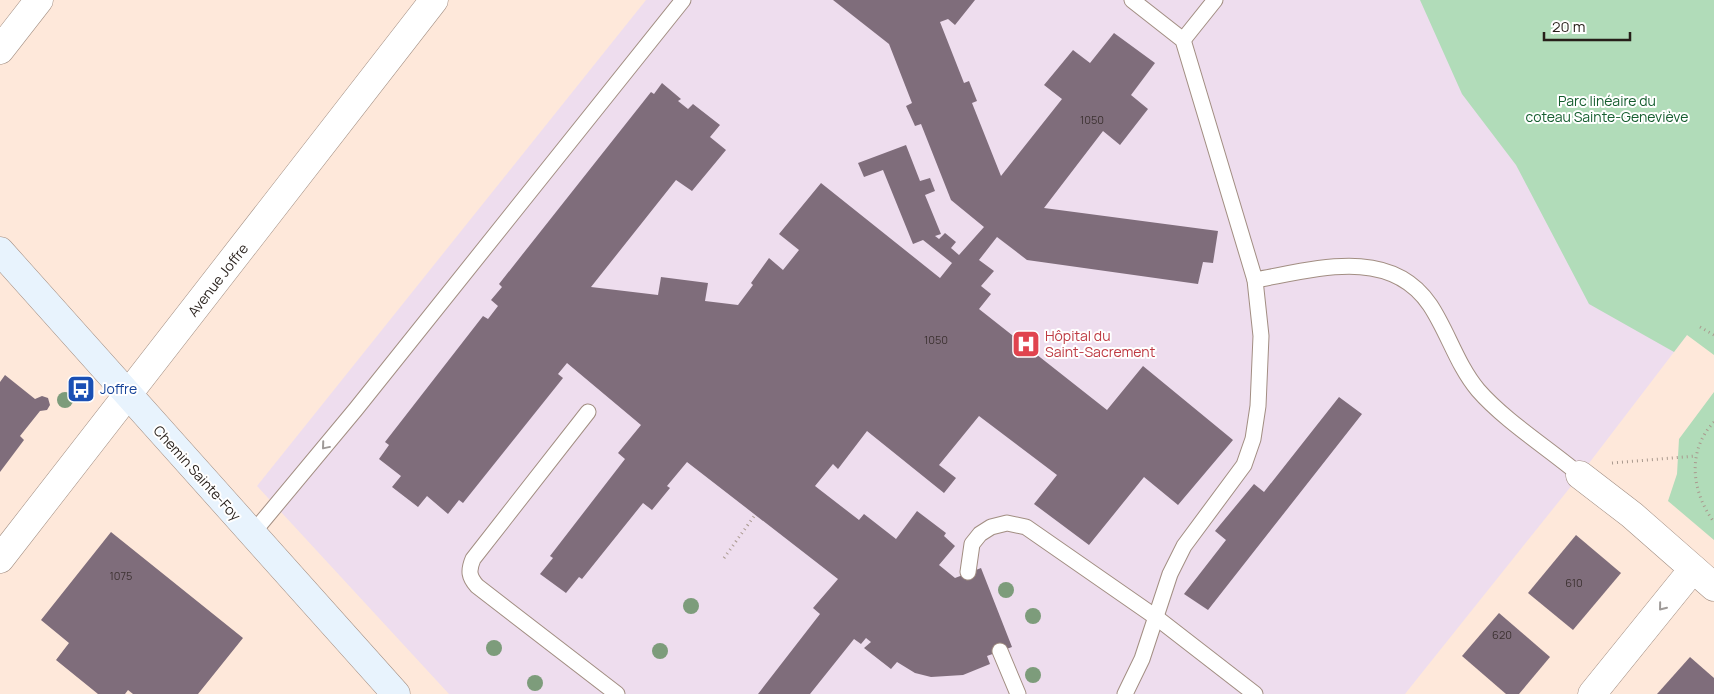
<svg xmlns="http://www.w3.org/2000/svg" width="1714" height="694" viewBox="0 0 1714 694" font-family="Manrope,sans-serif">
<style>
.medical{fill:#ede}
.green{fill:#b1dcb9}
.building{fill:#7f6d7b}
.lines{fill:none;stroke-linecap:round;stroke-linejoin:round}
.lane-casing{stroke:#a28e82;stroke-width:17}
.street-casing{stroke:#a28e82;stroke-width:29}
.secondary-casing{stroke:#a28e82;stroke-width:29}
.path{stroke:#a9998e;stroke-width:3;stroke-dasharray:1 4;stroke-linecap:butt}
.lane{stroke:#fff;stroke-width:15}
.street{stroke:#fff;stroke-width:28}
.secondary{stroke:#e8f3fd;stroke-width:28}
.tree{fill:#7d9c7b}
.oneway{stroke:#9e9a98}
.labels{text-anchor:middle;stroke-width:4;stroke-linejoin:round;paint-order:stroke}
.number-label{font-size:11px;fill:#3d3232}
.park-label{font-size:14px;fill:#145d2e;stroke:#fff}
.street-label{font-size:14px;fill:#271f1a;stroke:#fff}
.health-label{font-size:14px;fill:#be3a42;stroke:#fff;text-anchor:start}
.transit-label{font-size:14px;fill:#164399;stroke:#fff;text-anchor:start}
</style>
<rect width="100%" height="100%" fill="#fee8da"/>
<!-- medical -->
<path class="medical" d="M646 0H1458L1687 335 1580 475 1405 694H449L257 486Z"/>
<!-- green -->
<g class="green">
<path d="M1420 0H1714V355L1687 335 1674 352 1589 304 1516 165 1462 94Z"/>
<path d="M1714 392V540L1668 501 1677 474 1679 439Z"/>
</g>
<!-- building -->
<g class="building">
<path d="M833 0H975L955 25 948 19 940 22 964 83 969 81 977 101 972 103 1001 176 1062 99 1044 85 1073 50 1090 63 1114 33 1155 63 1131 95 1148 109 1120 145 1103 131 1044 208 1218 231 1213 263 1203 262 1198 284 1027 260 997 237 979 260 994 271 981 286 991 294 979 309 1107 410 1143 366 1233 440 1178 505 1144 477 1089 545 1034 504 1057 475 979 416 939 465 956 478 944 493 867 431 838 469 833 464 815 486 859 520 864 514 896 539 917 511 946 533 944 536 955 546 939 565 955 578 981 568 1012 647 987 656 990 664 963 675 931 677 915 673 897 662 891 669 864 648 871 642 866 638 861 644 854 639 810 694H758L820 614 813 608 838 579 687 462 667 486 670 488 652 510 643 503 582 579 579 577 566 593 540 574 553 558 550 556 625 459 618 453 641 425 567 363 558 374 563 378 463 503 459 500 448 514 427 496 418 507 392 487 401 476 379 459 389 445 385 442 483 316 488 319 498 306 491 300 502 287 499 284 651 92 654 94 662 83 681 99 678 101 688 109 693 104 720 125 710 137 726 150 692 191 676 180 591 287 658 295 661 277 708 283 705 301 738 305 753 285 751 283 769 258 783 270 799 250 779 234 821 183 940 278 952 263 923 240 913 244 883 170 864 177 858 163 906 145 920 181 930 178 935 191 925 195 941 234 935 236 939 239 945 233 956 242 951 248 959 255 984 227 951 200 921 124 915 126 906 106 912 103 889 44Z"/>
<path d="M5 375 35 399 42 396 48 398 50 405 47 410 40 411 20 436 24 440 0 472V382Z"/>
<path d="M1339 397 1362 414 1208 610 1184 594 1226 540 1215 531 1254 484 1264 492Z"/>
<path d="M111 532 243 638 198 694H133L128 690 125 694H98L56 660 69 643 41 620Z"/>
<path d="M1576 535 1621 573 1573 630 1528 593Z"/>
<path d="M1499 613 1550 657 1519 694H1506L1462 656Z"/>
<path d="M1690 657 1714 678V694H1657Z"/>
</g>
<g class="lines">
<defs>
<g id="lane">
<path d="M1183 40 1215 0"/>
<path d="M1255 280C1312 270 1390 245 1430 305 1448 332 1457 365 1478 390 1505 421 1548 448 1580 475"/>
<path d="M588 412 473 559C468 571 469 577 477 586L617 694"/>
<path d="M252 534 356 409 683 0"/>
<path d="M968 572 972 544 980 534 991 527 1007 523 1026 527 1157 618 1255 694"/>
<path d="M1000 651 1018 694"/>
<path d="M1125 694 1142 659 1170 574 1184 546 1244 465 1253 439 1258 406 1261 336 1255 280 1183 40 1132 0"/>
</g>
<g id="street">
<path d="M0 50 39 0"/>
<path d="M1580 475 1632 515 1714 587"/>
<path d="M0 559 434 0"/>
<path d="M1592 694 1693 569"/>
</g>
<path id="secondary" d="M0 251 396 694"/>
</defs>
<!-- lane casing -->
<use href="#lane" class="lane-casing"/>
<!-- street casing -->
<use href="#street" class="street-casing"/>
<!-- secondary casing -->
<use href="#secondary" class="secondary-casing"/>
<!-- path -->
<g class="path">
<path d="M1700 327 1714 335"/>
<path d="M1714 422C1686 451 1692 493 1714 522"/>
<path d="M1612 463 1696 456"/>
<path d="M724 558 755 515"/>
</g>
<!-- lane -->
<use href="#lane" class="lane"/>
<!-- street -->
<use href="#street" class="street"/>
<!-- secondary -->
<use href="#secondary" class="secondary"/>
</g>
<!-- trees -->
<g class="tree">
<circle cx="65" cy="400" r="8"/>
<circle cx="1006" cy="590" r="8"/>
<circle cx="691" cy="606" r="8"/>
<circle cx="1033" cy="616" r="8"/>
<circle cx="494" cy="648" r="8"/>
<circle cx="660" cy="651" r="8"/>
<circle cx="1033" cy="675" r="8"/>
<circle cx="535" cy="683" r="8"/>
</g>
<!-- one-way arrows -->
<defs><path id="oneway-chevron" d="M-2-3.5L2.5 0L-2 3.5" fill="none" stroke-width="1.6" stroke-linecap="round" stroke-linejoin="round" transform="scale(1.25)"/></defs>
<g class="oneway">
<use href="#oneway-chevron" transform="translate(325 446) rotate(130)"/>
<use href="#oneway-chevron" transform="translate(1662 607) rotate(129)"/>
</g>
<!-- icons -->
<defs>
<symbol id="hospital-square" viewBox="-11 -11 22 22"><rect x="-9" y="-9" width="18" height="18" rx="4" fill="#e0444e" stroke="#fff"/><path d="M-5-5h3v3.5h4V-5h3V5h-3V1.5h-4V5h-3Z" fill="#fff"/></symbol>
<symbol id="bus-square" viewBox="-11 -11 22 22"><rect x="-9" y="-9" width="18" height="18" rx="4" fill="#1a4fb4" stroke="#fff"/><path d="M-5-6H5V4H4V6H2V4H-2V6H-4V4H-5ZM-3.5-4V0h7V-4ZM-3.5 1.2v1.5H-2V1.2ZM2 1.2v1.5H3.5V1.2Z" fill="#fff"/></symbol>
</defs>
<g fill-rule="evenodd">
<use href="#hospital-square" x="1010" y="328" width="32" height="32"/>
<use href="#bus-square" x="65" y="373" width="32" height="32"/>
</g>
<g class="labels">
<!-- number labels -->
<g class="number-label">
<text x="1092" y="124">1050</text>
<text x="936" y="344">1050</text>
<text x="121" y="580">1075</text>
<text x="1574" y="587">610</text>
<text x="1502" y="639">620</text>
</g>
<!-- park labels -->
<g class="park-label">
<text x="1607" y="106">Parc linéaire du<tspan x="1607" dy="16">coteau Sainte-Geneviève</tspan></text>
</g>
<!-- street labels -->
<g class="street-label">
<text transform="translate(218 280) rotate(-52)" y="5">Avenue Joffre</text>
<text transform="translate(197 473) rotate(48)" y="5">Chemin Sainte-Foy</text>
</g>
<!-- health labels -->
<g class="health-label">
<text x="1045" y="341">Hôpital du<tspan x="1045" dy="16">Saint-Sacrement</tspan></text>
</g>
<!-- transit labels -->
<g class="transit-label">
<text x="100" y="394">Joffre</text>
</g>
</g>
<!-- scale -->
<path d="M1544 32v8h86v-8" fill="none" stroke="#271f1a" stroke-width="2.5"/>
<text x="1552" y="32" font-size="15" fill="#271f1a" stroke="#ffffff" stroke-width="4" paint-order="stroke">20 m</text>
</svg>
